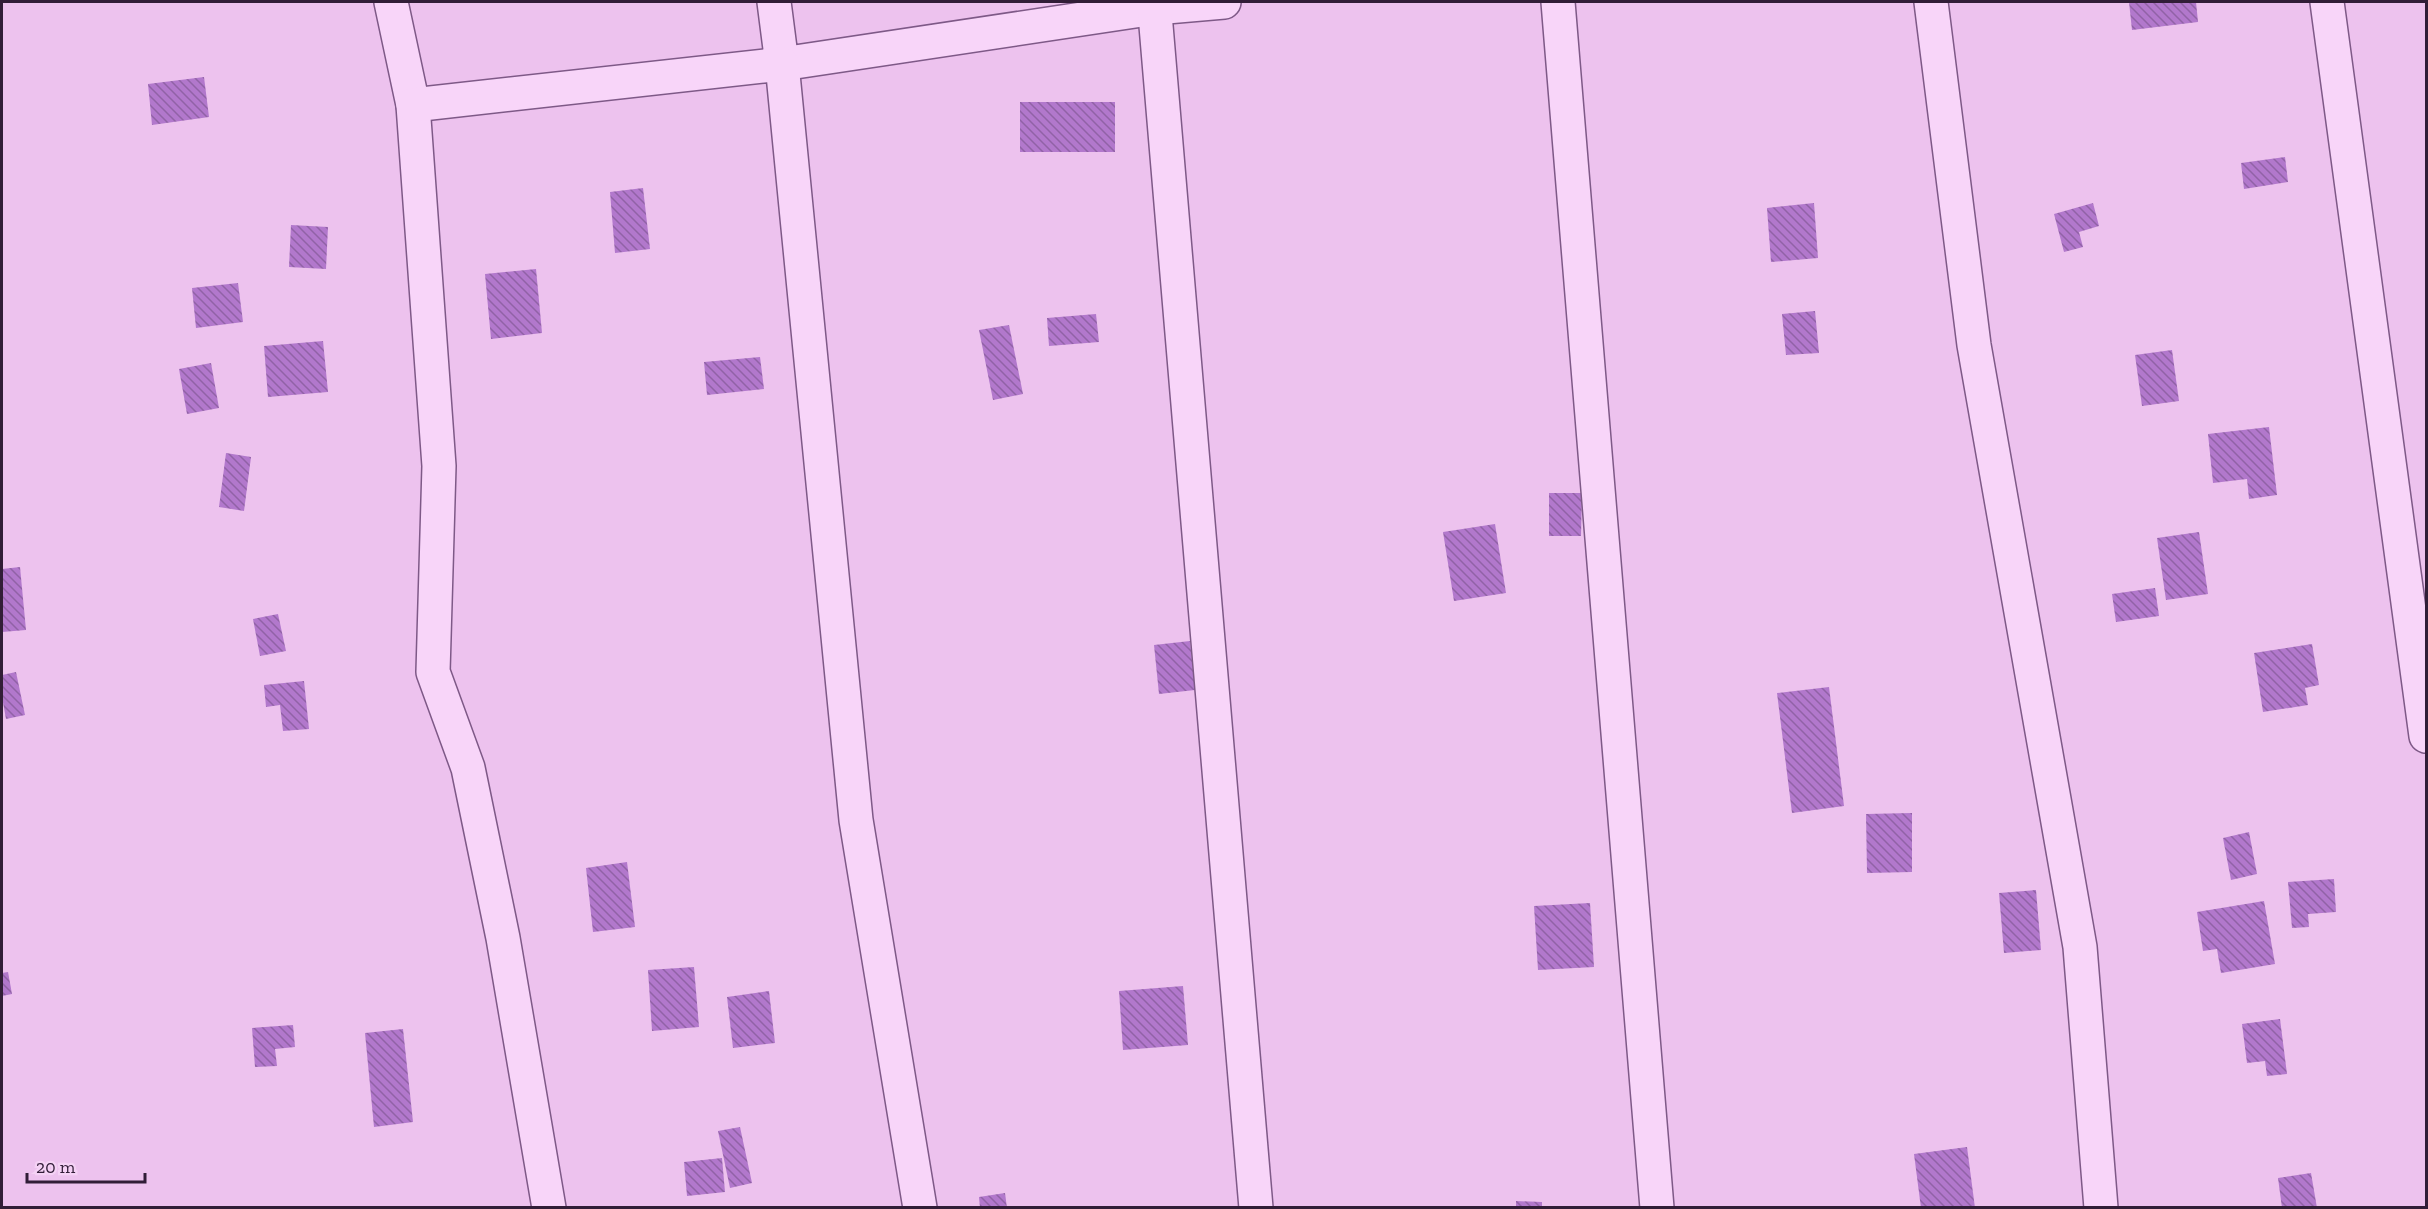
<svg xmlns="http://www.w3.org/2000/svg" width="2428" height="1209" viewBox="0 0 2428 1209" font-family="'Zilla Slab',serif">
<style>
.building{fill:url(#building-back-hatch)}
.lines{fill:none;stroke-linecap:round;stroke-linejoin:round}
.street-casing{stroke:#7e5987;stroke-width:36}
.street{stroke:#f8d5f9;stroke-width:33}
</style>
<defs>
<pattern id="building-back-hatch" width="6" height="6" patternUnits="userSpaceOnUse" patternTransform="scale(1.5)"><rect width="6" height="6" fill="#b278cc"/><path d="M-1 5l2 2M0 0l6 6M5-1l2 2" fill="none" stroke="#9162a6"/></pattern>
</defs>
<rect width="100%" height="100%" fill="#edc2ee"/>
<!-- building -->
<g class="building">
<path d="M2129 2H2196L2198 22 2132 30Z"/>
<path d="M204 77 209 117 152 125 148 84Z"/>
<rect x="1020" y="102" width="95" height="50"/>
<path d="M2285 157 2288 182 2244 189 2241 163Z"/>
<path d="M643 188 650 249 615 253 610 192Z"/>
<path d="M1814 203 1818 258 1771 262 1767 208Z"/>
<path d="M2093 203 2099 226 2079 232 2083 247 2064 252 2054 214Z"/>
<path d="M291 225 328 227 326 269 289 267Z"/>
<path d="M536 269 542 333 491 339 485 274Z"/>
<path d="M238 283 243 322 196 328 192 288Z"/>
<path d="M1815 311 1819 353 1786 355 1782 314Z"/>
<path d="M1096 314 1099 342 1049 346 1047 318Z"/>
<path d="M1009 325 1023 394 993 400 979 330Z"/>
<path d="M323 341 328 392 268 397 264 346Z"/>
<path d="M2172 350 2179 401 2142 406 2135 355Z"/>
<path d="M760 357 764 389 707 395 704 362Z"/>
<path d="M211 363 219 408 187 414 179 369Z"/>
<path d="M2269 427 2277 495 2249 499 2247 479 2213 483 2208 434Z"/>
<path d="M226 453 251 457 244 511 219 507Z"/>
<path d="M1549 493H1582L1581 536H1549Z"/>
<path d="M1495 524 1506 593 1454 601 1443 532Z"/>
<path d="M2199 532 2208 594 2166 600 2157 538Z"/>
<path d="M20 567 26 630 2 632V569Z"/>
<path d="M2155 588 2159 616 2116 622 2112 594Z"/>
<path d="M278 614 286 651 260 656 253 619Z"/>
<path d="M1190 641 1195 690 1159 694 1154 645Z"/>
<path d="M2312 644 2319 685 2305 688 2308 705 2263 712 2254 653Z"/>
<path d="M16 672 25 715 6 719 2 697V675Z"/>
<path d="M304 681 309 729 283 731 280 705 266 707 264 685Z"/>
<path d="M1829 687 1844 806 1792 813 1777 693Z"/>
<path d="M1912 813V872L1867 873 1866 814Z"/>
<path d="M2249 832 2257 874 2231 880 2223 838Z"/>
<path d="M627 862 635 927 593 932 586 868Z"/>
<path d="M2334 879 2336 912 2308 914 2309 927 2292 928 2288 882Z"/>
<path d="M2036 890 2041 950 2004 953 1999 893Z"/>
<path d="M2264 901 2275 964 2221 973 2217 949 2203 951 2197 912Z"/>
<path d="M1590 903 1594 967 1538 970 1534 906Z"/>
<path d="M694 967 699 1027 652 1031 648 970Z"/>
<path d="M8 972 12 994 2 996V973Z"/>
<path d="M1183 986 1188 1045 1123 1050 1119 991Z"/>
<path d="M769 991 775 1043 733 1048 727 997Z"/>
<path d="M2280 1019 2287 1074 2267 1076 2265 1061 2247 1063 2242 1024Z"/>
<path d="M293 1025 295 1047 275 1049 277 1066 255 1067 252 1028Z"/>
<path d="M403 1029 413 1122 374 1127 365 1033Z"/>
<path d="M740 1127 752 1183 730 1188 718 1131Z"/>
<path d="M1967 1147 1975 1208H1921L1914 1154Z"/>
<path d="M722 1158 725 1192 687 1196 684 1162Z"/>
<path d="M2311 1173 2317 1208H2282L2278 1178Z"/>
<path d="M1005 1193 1007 1208H980L979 1197Z"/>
<path d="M1516 1201 1542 1202V1208H1516Z"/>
</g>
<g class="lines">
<defs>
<g id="street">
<path d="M391 2 413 105 439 466 433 672 468 768 503 938 549 1208"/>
<path d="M774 2 782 64 1155 8 1224 2"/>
<path d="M1154 2 1256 1208"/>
<path d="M1558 2 1657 1208"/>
<path d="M1931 2 1974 345 2080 947 2101 1208"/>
<path d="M2327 2 2426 736"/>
<path d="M413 105 782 64 856 820 920 1208"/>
</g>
</defs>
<!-- street casing -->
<use href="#street" class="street-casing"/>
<!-- street -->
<use href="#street" class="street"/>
</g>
<!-- border -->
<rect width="2428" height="1209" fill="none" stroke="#311d37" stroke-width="6"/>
<!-- scale -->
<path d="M27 1173v9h118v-9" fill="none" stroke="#311d37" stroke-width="3"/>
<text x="36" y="1173" font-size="18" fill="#311d37" stroke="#f5d2f5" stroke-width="4.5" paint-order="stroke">20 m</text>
</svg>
